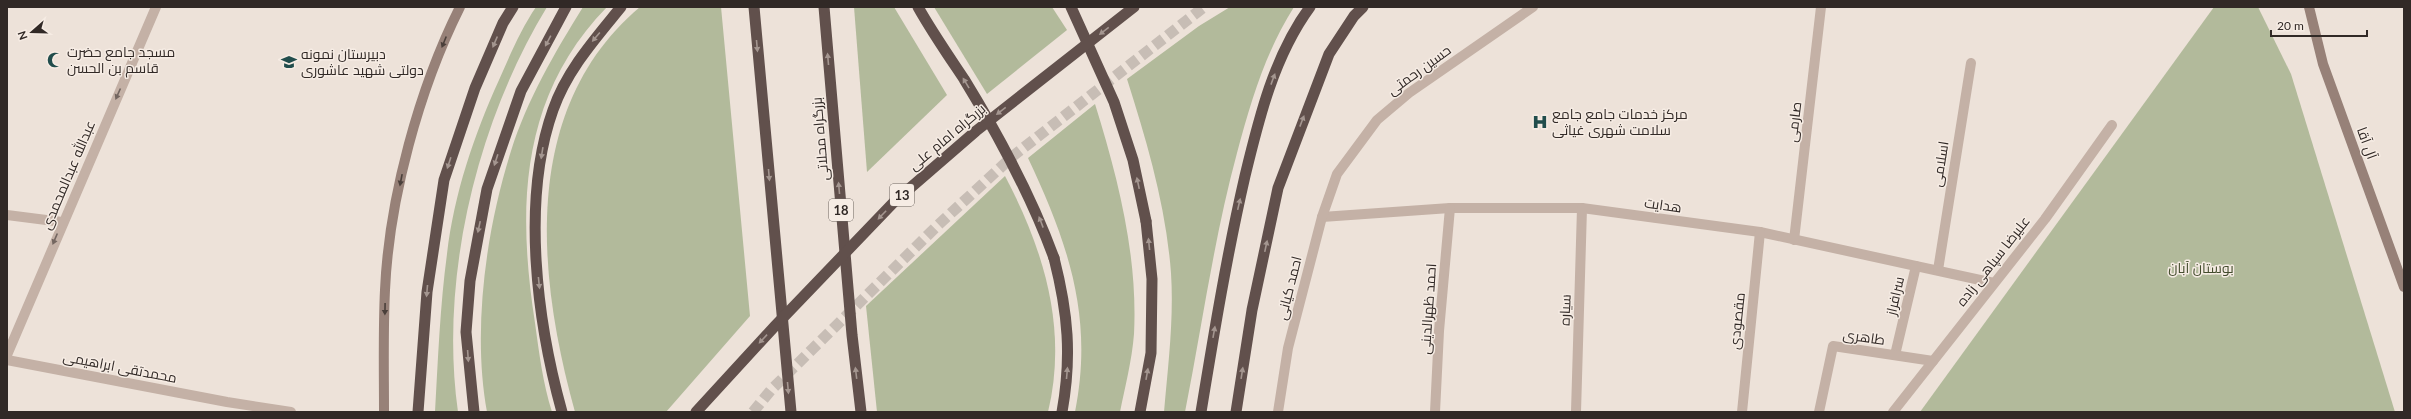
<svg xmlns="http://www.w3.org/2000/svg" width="2411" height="419" viewBox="0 0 2411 419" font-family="Lato,Cairo,sans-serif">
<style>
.green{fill:#b2ba9b}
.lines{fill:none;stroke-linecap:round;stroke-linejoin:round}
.trunk-tunnel{stroke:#c7bdb5;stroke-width:11;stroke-dasharray:11 5.5;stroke-linecap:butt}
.minor{stroke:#c4b1a6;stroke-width:10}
.secondary{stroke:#978178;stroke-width:10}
.trunk{stroke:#61504c;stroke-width:11}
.trunk-bridge{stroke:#61504c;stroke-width:11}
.oneway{fill:#a49690}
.oneway2{fill:#4a3f3a}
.oneway3{fill:#736660}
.labels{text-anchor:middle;stroke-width:3;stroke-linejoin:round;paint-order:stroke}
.shield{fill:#f6ece4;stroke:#6c645f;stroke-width:1}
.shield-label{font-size:13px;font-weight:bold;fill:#312926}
.poi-label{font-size:14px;fill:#312926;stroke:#f6ece4;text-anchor:start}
.street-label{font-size:14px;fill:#312926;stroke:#f6ece4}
.park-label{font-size:14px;fill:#434c2d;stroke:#f6ece4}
</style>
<rect width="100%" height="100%" fill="#ede2d9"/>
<!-- green -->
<g class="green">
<path d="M536 7H547C477 122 439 278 458 412H435C438 360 440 306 447 254 454 194 474 135 499 80 510 55 521 29 536 7Z"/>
<path d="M583 7H607C520 96 517 207 535 323 539 352 543 384 552 412H487C472 330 486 230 511 151 527 100 555 52 583 7Z"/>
<path d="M640 7H721L750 316 666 412H575C537 275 520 108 640 7Z"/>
<path d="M854 7H894L947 95 867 172Z"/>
<path d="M934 7H1052L1067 30 987 94Z"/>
<path d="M1230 7H1294C1265 53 1251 101 1237 153 1214 238 1202 326 1185 412H1164C1168 366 1174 319 1171 273 1166 206 1147 142 1127 79L1199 26Z"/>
<path d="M2214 7H2258L2291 74 2395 412H1920Z"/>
<path d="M1095 104C1118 178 1138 256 1134 334 1132 360 1125 387 1120 412H1075C1094 317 1068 243 1028 158Z"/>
<path d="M1005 176C1044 250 1068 329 1048 412H877L866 306Z"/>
</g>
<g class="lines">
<!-- trunk-tunnel -->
<path class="trunk-tunnel" d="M753 412 771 390 937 226 1013 156 1204 7"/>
<!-- minor -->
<g class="minor">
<path d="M7 215 62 222"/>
<path d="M1322 217 1450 208H1582L1760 232 1994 283"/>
<path d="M1794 240 1821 7"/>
<path d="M1938 270 1971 63"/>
<path d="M7 355 156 7"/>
<path d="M1895 355 1916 266"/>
<path d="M7 360 227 402 291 412"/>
<path d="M1278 412 1288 348 1322 217 1337 174 1377 120 1409 93 1533 7"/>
<path d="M1435 412 1439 331 1450 208"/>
<path d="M1576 412 1582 208"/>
<path d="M1742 412 1760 232"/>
<path d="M1819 412 1833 346 1933 361"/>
<path d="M1893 412 2045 219 2112 125"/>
</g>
<!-- secondary -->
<g class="secondary">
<path d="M2309 7 2323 64 2404 287"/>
<path d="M384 412C384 372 383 331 385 290 389 199 419 89 460 7"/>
</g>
<!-- trunk -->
<g class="trunk">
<path d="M1054 258C1068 313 1072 356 1062 412"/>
<path d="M418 412 427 292 444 180 475 88 503 23 513 7"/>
<path d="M474 412 466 332 470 281 487 189 521 91 566 7"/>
<path d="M562 412C537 322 521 200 553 110 567 70 595 39 621 7"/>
<path d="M1140 412 1151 353 1152 279 1146 221"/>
<path d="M1201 412C1214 333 1227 254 1245 176 1259 118 1274 56 1310 7"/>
<path d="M1236 412 1252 310 1278 188 1329 54 1354 16 1363 7"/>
</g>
<!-- trunk-bridge -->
<g class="trunk-bridge">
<path d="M754 7 791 412"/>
<path d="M824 7 852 335 861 412"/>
<path d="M918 7C932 32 948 55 964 79 999 136 1031 195 1054 258"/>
<path d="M1071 7 1114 102 1133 160 1146 221"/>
<path d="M696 412 775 326 894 202 976 131 1134 7"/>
</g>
</g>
<!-- one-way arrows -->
<defs><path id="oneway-solid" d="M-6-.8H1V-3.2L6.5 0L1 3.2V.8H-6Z"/></defs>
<g class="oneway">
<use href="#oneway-solid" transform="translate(1104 31) rotate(142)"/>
<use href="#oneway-solid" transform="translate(596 37) rotate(130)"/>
<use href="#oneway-solid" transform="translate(548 41) rotate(118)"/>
<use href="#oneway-solid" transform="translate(495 42) rotate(113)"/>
<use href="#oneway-solid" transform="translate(757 46) rotate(85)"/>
<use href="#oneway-solid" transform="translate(828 59) rotate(-95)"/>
<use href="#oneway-solid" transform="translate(1273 79) rotate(-70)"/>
<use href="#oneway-solid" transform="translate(966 83) rotate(-121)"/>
<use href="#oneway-solid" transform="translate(1001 111) rotate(142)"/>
<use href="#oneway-solid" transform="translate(1302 121) rotate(-69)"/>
<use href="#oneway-solid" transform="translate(542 153) rotate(99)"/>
<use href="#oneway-solid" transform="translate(496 160) rotate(108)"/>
<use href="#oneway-solid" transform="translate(449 163) rotate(108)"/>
<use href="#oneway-solid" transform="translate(769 175) rotate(85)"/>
<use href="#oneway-solid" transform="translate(1138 183) rotate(-102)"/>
<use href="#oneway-solid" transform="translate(839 188) rotate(-95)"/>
<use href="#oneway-solid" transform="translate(1239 204) rotate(-77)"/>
<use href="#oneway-solid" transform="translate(882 215) rotate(134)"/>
<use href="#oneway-solid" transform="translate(1041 222) rotate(-111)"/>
<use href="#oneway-solid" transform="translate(479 227) rotate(102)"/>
<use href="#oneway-solid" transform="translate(1149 244) rotate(-96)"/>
<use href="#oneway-solid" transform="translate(1266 246) rotate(-78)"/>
<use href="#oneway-solid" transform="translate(539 283) rotate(84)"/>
<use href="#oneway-solid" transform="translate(427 291) rotate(95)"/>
<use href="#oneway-solid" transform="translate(1214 332) rotate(-80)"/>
<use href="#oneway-solid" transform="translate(763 339) rotate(133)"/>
<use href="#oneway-solid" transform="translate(468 356) rotate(86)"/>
<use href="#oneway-solid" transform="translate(856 373) rotate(-97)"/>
<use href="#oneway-solid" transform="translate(1067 373) rotate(-85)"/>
<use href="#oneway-solid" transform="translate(1242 373) rotate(-81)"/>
<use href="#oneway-solid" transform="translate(1147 374) rotate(-80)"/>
<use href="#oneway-solid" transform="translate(788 388) rotate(85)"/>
</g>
<g class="oneway2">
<use href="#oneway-solid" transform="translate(444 42) rotate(112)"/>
<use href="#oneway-solid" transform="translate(401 180) rotate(101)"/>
<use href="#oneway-solid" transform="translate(385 309) rotate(91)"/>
</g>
<g class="oneway3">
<use href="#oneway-solid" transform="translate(118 94) rotate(114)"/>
<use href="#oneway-solid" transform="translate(55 239) rotate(113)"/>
</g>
<!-- icons -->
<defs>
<symbol id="mosque-bare" viewBox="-9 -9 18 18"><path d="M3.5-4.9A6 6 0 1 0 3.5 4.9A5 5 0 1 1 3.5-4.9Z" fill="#214d4c" stroke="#f6ece4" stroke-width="2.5" paint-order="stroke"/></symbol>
<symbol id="school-bare" viewBox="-9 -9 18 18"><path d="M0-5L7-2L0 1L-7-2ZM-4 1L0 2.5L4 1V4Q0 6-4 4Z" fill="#214d4c" stroke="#f6ece4" stroke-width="2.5" paint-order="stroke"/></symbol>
<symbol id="hospital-bare" viewBox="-9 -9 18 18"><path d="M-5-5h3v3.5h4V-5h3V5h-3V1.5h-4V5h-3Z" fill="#214d4c" stroke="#f6ece4" stroke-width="2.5" paint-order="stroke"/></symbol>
</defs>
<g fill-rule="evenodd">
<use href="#mosque-bare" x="44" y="49" width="22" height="22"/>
<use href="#school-bare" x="278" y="51" width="22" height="22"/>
<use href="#hospital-bare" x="1529" y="111" width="22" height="22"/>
</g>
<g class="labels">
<!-- shield labels -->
<g class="shield">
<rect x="890" y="184" width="24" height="22" rx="3"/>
<rect x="829" y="199" width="24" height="22" rx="3"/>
</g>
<g class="shield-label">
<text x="902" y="200">13</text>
<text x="841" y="215">18</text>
</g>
<!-- poi labels -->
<g class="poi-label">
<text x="67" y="57">مسجد جامع حضرت<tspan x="67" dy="16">قاسم بن الحسن</tspan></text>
<text x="301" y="59">دبیرستان نمونه<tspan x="301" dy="16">دولتی شهید عاشوری</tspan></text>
<text x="1552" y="119">مرکز خدمات جامع جامع<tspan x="1552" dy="16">سلامت شهری غیاثی</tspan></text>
</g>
<!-- street labels -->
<g class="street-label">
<text transform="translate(1419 70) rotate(-36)" y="5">حسین رحمتی</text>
<text transform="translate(1794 122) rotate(-83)" y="5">صارمی</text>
<text transform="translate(947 137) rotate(-40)" y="5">بزرگراه امام علی</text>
<text transform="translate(820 139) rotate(-95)" y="5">بزرگراه محلاتی</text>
<text transform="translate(2367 143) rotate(70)" y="5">آل آقا</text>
<text transform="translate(1940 164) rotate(-81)" y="5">اسلامی</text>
<text transform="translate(68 175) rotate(-67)" y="5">عبدالله عبدالمحمدی</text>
<text transform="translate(1663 205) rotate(8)" y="5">هدایت</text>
<text transform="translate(1993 261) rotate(-52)" y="5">علیرضا سپاهی زاده</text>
<text transform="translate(1289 288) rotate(-76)" y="5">احمد کیانی</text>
<text transform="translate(1895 296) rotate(-77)" y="5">سرافراز</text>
<text transform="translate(1428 309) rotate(-86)" y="5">احمد ظهرالدینی</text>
<text transform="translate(1565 310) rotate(-88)" y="5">سیاره</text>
<text transform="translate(1737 321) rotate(-84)" y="5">مقصودی</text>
<text transform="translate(1864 337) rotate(8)" y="5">طاهری</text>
<text transform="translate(120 367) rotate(11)" y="5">محمدتقی ابراهیمی</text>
</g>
<!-- park labels -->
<g class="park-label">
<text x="2201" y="273">بوستان آبان</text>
</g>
</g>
<!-- border -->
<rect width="2411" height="419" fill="none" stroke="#312926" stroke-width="16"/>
<!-- north arrow -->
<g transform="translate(32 32) rotate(250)" stroke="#f6ece4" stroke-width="3" paint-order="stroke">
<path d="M0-3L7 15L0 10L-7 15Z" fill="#312926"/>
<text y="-6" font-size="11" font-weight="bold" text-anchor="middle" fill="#312926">N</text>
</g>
<!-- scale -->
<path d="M2271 30v6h96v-6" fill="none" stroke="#312926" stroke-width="2"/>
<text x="2277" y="30" font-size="12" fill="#312926" stroke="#f6ece4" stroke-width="3" paint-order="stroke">20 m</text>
</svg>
